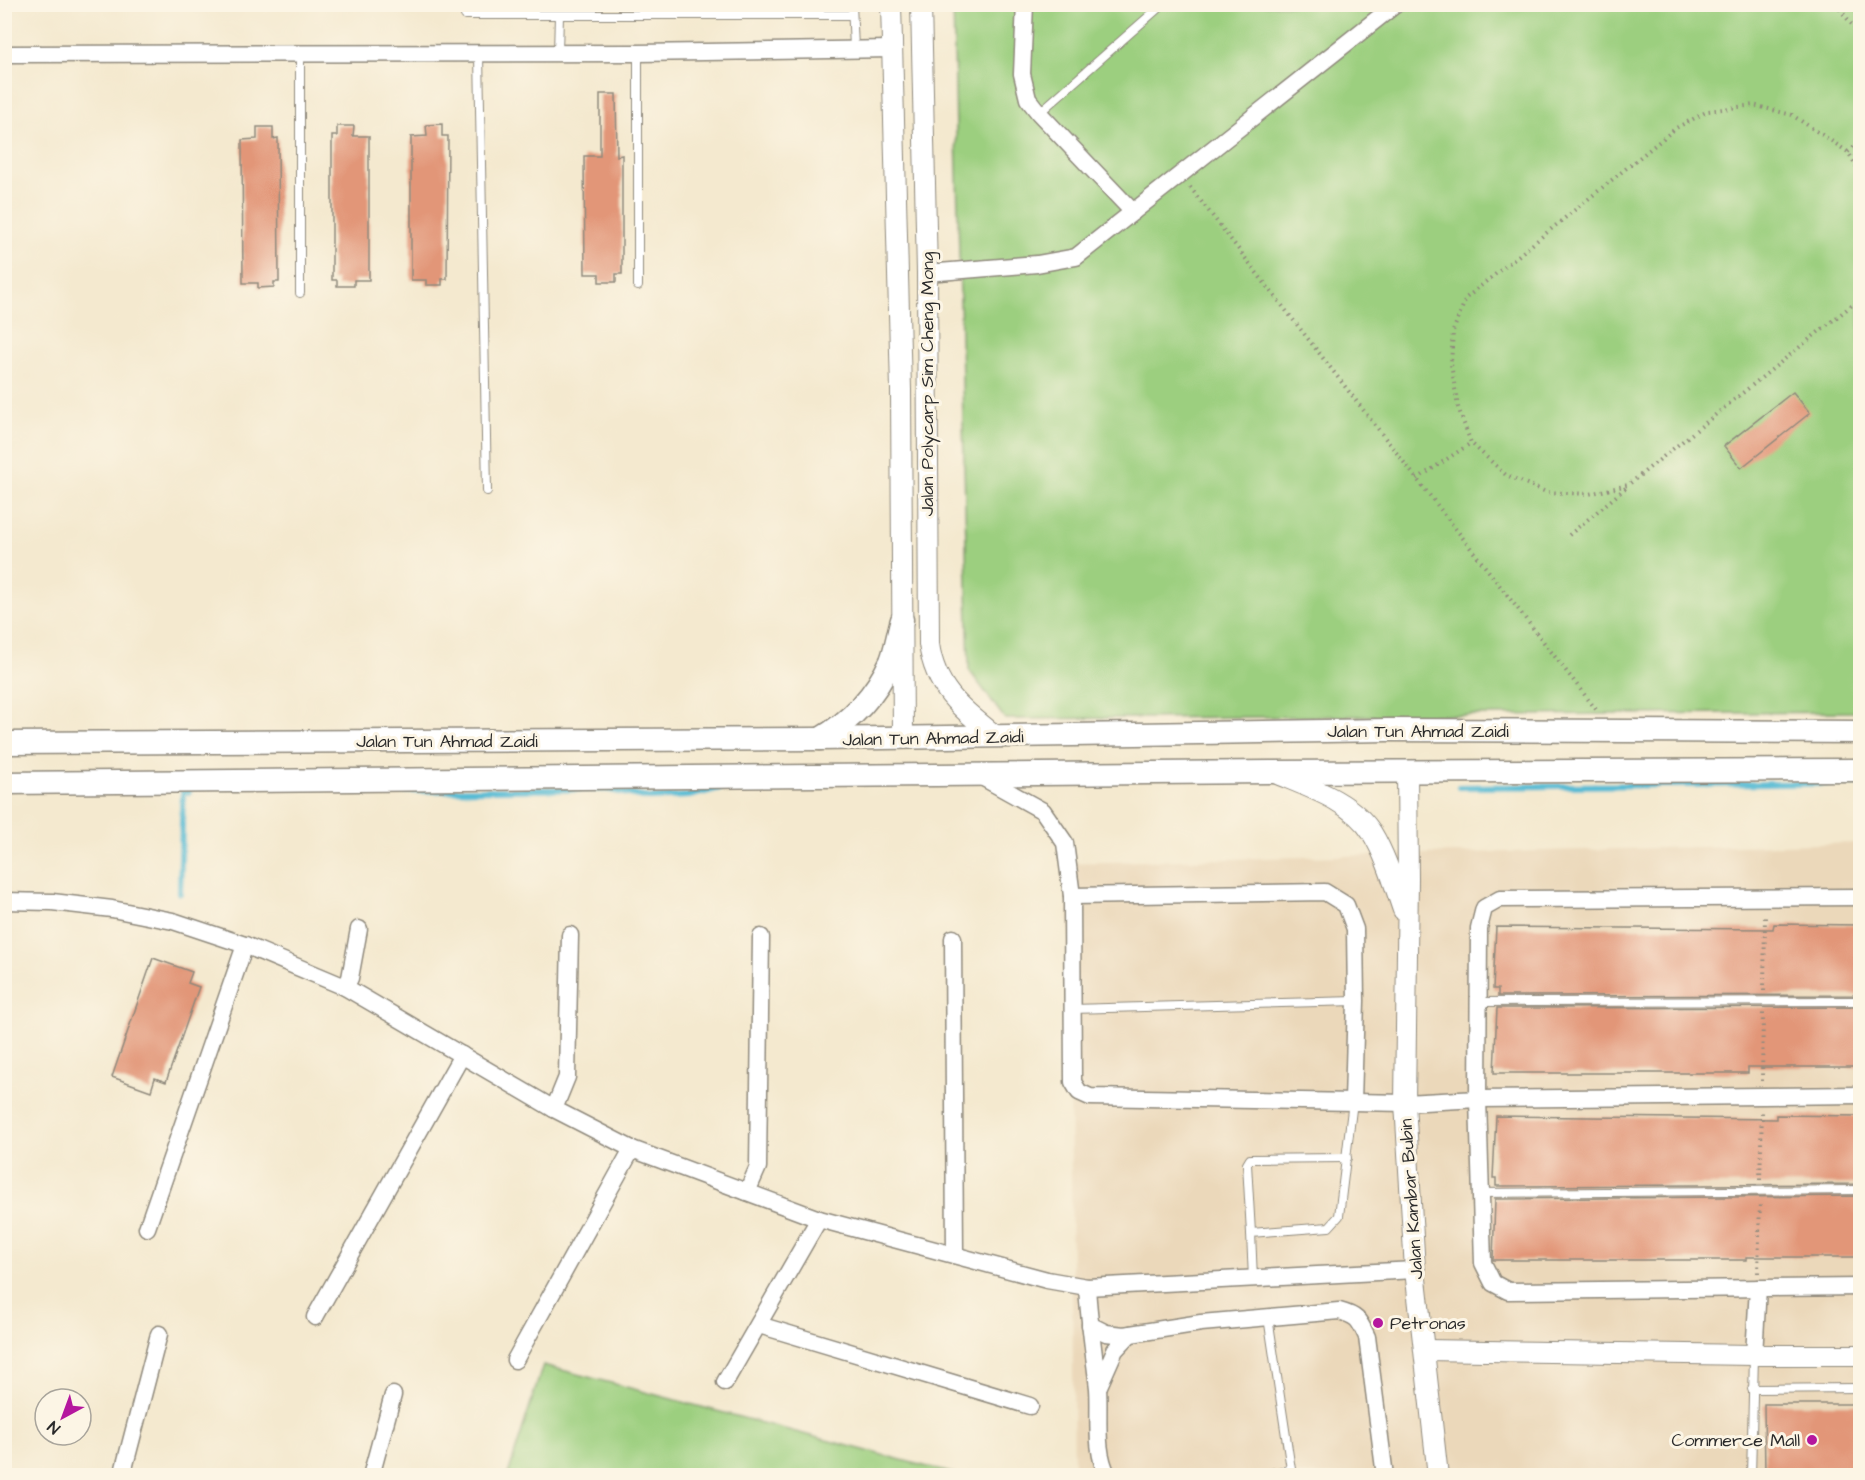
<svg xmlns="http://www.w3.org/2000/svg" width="1865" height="1480" viewBox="0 0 1865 1480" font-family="'Architects Daughter',sans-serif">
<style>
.built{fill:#ebd8ba}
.green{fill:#9ccf7f;stroke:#647d55;stroke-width:1.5}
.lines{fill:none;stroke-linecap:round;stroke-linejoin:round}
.stream{stroke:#56bbd4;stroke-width:6}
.building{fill:#e29678}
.service-casing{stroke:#908a7d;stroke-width:10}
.minor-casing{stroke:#908a7d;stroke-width:19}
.tertiary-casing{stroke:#908a7d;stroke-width:22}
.secondary-casing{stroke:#908a7d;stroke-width:25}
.path{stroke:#908a7d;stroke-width:4;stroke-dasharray:1.5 4.5;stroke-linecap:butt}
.service{stroke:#fff;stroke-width:8}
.minor{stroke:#fff;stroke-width:16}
.tertiary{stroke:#fff;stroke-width:20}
.secondary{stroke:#fff;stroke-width:22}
.poi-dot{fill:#b5179e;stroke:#fcf5e5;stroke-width:2}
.labels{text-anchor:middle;stroke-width:6;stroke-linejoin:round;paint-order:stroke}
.street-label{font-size:18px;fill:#2b2b2b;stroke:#fcf5e5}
.poi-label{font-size:18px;fill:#2b2b2b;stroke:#fcf5e5;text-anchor:start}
</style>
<rect width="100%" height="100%" fill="#fcf5e5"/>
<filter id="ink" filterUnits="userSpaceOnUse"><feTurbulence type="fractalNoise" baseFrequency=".0167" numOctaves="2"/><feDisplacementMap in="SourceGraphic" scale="12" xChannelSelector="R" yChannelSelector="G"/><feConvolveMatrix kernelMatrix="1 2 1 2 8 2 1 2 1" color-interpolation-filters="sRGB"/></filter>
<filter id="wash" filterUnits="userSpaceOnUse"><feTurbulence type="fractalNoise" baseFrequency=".008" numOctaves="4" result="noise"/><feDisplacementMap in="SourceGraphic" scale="24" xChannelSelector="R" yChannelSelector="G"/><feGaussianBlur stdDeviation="1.35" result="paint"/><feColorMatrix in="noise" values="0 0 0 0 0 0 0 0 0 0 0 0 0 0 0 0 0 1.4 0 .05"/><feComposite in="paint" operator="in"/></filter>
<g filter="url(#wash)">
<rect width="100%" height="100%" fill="#f4e9cf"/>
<!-- built -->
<path class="built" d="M1860 843V1475H1074L1068 863Z"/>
<!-- green -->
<g class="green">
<path d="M953 5H1860V712L1005 719 969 670Z"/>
<path d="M543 1365 958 1475H508Z"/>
</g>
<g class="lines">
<!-- stream -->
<g class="stream">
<path d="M1459 787 1860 783"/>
<path d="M367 791 606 789 649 798 689 796 727 786"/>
<path d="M180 893 183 792H189"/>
</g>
</g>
<g id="blocks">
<!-- building -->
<g class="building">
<path d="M600 94H616L617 156 622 155V274H616V282H599V274H585L584 156H600Z"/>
<path d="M442 124V136H448L447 279H442V285H426V280H411V137L427 136 426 125Z"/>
<path d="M337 126H354L353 136H369V280H354V286H337V280H332V136H337Z"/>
<path d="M257 127H273V139L278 138 279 282H274V287L258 288V283H243L242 140 257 139Z"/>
<path d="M1793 392 1810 413 1741 468 1724 446Z"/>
<path d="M1774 924 1860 925V995L1498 996V989H1493L1496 927 1773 929Z"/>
<path d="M153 958 192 972 188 983 199 987 166 1082 155 1078 151 1091 112 1077Z"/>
<path d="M1860 1007V1067H1748V1073H1494L1497 1008Z"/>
<path d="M1776 1115 1860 1116V1184L1496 1186V1178H1493L1496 1116 1776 1119Z"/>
<path d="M1860 1196V1257H1746V1260H1493L1495 1199Z"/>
<path d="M1764 1404H1860V1476H1765Z"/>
</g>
</g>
</g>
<g filter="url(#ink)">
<use href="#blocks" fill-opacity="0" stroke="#908a7d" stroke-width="1.5"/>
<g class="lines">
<defs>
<g id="service">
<path d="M852 4 854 48"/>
<path d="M465 15H852"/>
<path d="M558 53 559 15"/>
<path d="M300 54V293"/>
<path d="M479 54 487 491"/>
<path d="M1039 113 1163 4"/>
<path d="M638 286V53"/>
<path d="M1479 1002 1860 1001"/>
<path d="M1072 1009 1356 1001"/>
<path d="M1480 1193 1860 1190"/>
<path d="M1251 1233 1247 1164 1250 1159 1347 1158"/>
<path d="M1253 1279 1251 1233 1329 1227 1339 1216 1353 1101"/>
<path d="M1268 1317 1292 1476"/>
<path d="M1752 1389 1860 1388"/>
<path d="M1252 1476 1291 1470"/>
<path d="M1751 1476 1754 1356"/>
</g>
<g id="minor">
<path d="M1025 4 1022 74 1028 99 1039 113 1133 212"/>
<path d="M4 54 638 53 891 49"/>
<path d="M927 273 1037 264 1076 257 1396 4"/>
<path d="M980 776 1043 811 1065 843 1072 896 1073 1082 1079 1092 1090 1097 1405 1103 1478 1099 1860 1095"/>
<path d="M1072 896 1325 892 1346 905 1355 929 1356 1001 1353 1101"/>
<path d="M1860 897 1500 899 1484 908 1479 928 1478 1099 1483 1263 1493 1283 1508 1291 1860 1287"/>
<path d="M4 901 52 902 112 909 173 921 245 945 345 987 554 1109 632 1149 819 1219 1047 1280 1087 1287 1415 1270"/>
<path d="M953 938 955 1255"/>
<path d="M345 987 350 978 359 929"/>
<path d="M554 1109 567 1077 570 935"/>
<path d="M747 1192 758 1167 761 937"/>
<path d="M147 1228 245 945"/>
<path d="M1087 1287C1089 1321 1094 1354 1098 1388 1100 1416 1094 1451 1108 1476"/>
<path d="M315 1317 462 1055"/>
<path d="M759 1325 1030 1406"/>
<path d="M1090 1325 1106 1333 1124 1335 1201 1323 1339 1311C1358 1316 1359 1320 1367 1337L1385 1476"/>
<path d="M1754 1355 1758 1288"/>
<path d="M515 1360 632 1149"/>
<path d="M725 1382 819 1219"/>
<path d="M1099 1386 1115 1350 1130 1334"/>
<path d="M122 1476 159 1334"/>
<path d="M371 1476 393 1395"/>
</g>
<g id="tertiary">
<path d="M891 4 901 390 903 738"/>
<path d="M921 4 927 273 929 644C935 690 963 710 997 737"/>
<path d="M1407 771 1408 879 1405 1103 1415 1270 1438 1476"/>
<path d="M1275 773C1308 787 1352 801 1372 833 1386 856 1394 884 1403 910"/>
<path d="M1425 1350 1754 1355H1860"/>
</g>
<g id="secondary">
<path d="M820 739C851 721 876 694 891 661 896 648 898 633 902 620"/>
<path d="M4 743 820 739 1387 730 1860 732"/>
<path d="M4 783 1270 772 1860 770"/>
</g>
</defs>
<!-- service casing -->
<use href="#service" class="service-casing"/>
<!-- minor casing -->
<use href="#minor" class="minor-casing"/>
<!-- tertiary casing -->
<use href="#tertiary" class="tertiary-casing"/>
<!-- secondary casing -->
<use href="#secondary" class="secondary-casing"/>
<!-- path -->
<g class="path">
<path d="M1836 4 1860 35"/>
<path d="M1848 152 1860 141"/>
<path d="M1860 172 1848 152 1792 115 1753 105 1708 111 1676 128 1466 298 1453 331 1451 364 1458 407 1471 443 1506 475 1546 492 1589 494 1628 485 1857 301 1860 295"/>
<path d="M1190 187 1598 712"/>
<path d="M1417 479 1471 443"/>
<path d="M1569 535 1628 486"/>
<path d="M1764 991 1765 914"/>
<path d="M1762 1081 1763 1013"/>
<path d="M1760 1180 1762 1112"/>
<path d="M1758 1273 1760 1202"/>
</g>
<!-- service -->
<use href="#service" class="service"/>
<!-- minor -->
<use href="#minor" class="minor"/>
<!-- tertiary -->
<use href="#tertiary" class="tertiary"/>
<!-- secondary -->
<use href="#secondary" class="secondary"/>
</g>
</g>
<!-- markers -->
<g class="poi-dot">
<circle cx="1378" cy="1323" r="6"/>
<circle cx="1812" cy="1440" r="6"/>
</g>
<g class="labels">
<!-- street labels -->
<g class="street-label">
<text transform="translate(927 384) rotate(-90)" y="6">Jalan Polycarp Sim Cheng Mong</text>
<text x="1418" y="737">Jalan Tun Ahmad Zaidi</text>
<text transform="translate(933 738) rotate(-1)" y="6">Jalan Tun Ahmad Zaidi</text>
<text x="447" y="747">Jalan Tun Ahmad Zaidi</text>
<text transform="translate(1411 1199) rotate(-94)" y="6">Jalan Kambar Bubin</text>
</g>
<!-- poi labels -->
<g class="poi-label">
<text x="1390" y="1329">Petronas</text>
<text x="1800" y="1446" text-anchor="end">Commerce Mall</text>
</g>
</g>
<!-- margin -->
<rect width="1865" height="1480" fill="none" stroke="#fcf5e5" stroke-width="24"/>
<!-- north arrow -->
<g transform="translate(63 1417) rotate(221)"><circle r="28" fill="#fcf5e5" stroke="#a8a49b" stroke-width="1.5"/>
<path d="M0-4.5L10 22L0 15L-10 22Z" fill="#b5179e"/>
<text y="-9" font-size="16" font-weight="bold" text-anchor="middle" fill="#2b2b2b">N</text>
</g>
</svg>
